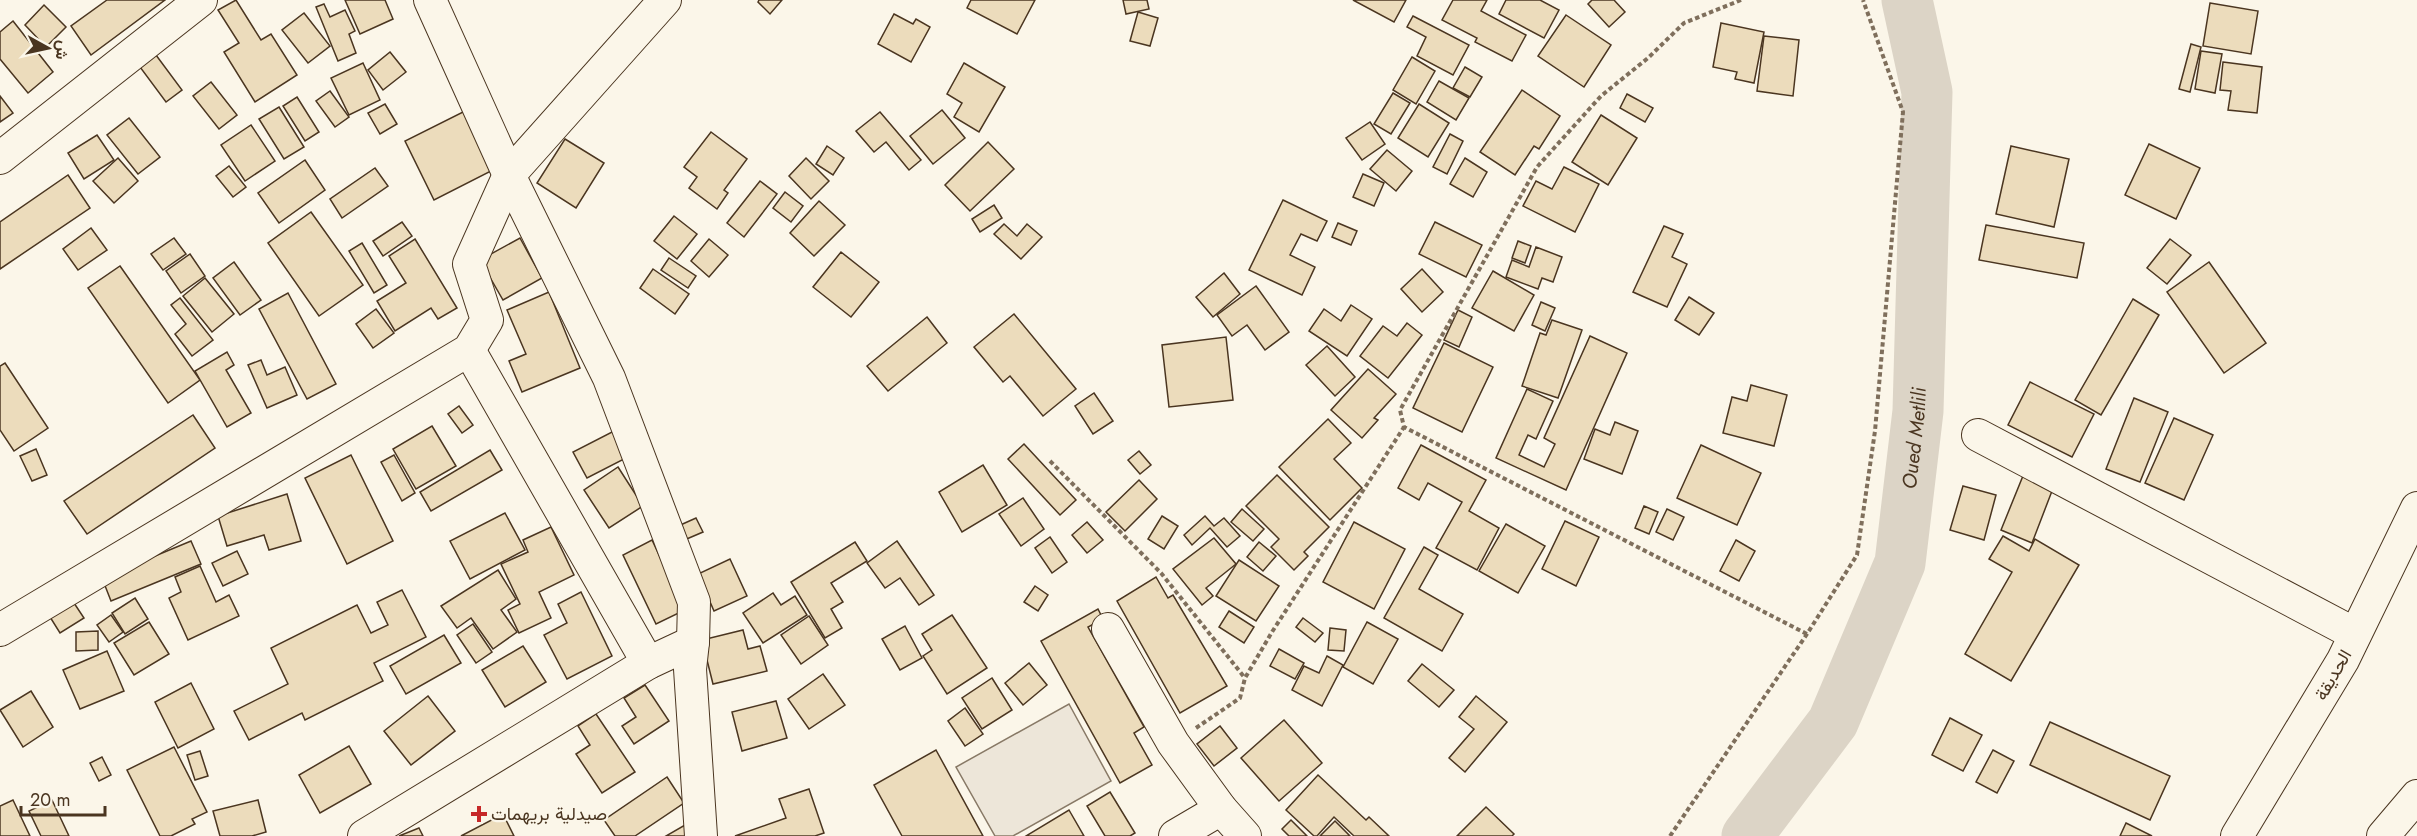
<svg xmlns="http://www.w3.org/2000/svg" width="2417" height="836" viewBox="0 0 2417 836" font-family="Jost,Vazirmatn,sans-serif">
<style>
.green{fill:#ede6d9;stroke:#887966;stroke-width:1.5}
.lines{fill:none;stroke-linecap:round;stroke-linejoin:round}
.river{stroke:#dcd4c6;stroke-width:51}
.building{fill:#ecdcbc;stroke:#4a3520;stroke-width:1.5}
.minor-casing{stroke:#4a3520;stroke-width:34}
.path{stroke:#7f6f5c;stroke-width:4;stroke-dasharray:4.5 3;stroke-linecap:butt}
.minor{stroke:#fbf6e9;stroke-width:32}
.poi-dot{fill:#c62828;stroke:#fbf6e9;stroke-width:2}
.labels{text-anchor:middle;stroke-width:4.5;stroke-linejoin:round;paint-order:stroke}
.street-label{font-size:18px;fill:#4a3520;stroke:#fbf6e9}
.poi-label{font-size:18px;fill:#4a3520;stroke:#fbf6e9;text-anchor:start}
.water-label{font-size:20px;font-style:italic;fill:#4a3520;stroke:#fbf6e9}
</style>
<rect width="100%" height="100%" fill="#fbf6e9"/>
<!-- green -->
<path class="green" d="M1069 704 1111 781 1013 836H995L956 767Z"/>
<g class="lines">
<!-- river -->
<path class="river" id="s1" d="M1747 836 1833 722 1900 563 1918 411 1927 92 1907 0"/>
</g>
<!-- building -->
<g class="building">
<path d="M107 0H165L91 55 71 26Z"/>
<path d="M236 0 261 40 271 34 297 75 255 102 224 52 239 43 218 10Z"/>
<path d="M345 0H385L393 19 360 34Z"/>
<path d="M759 0H782L770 14 758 2Z"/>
<path d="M971 0H1035L1017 34 967 8Z"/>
<path d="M1123 0H1147L1149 9 1126 14Z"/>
<path d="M1353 0H1406L1394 22Z"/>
<path d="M1453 0H1487L1481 11 1526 35 1512 61 1475 42 1477 38 1442 20Z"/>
<path d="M1506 0H1540L1559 10 1544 38 1499 14Z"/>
<path d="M1592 0H1614L1625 12 1609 27 1588 4Z"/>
<path d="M2210 3 2258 11 2251 54 2203 46Z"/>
<path d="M324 4 330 17 345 10 355 31 349 34 356 53 338 61 316 7Z"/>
<path d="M44 5 66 27 46 47 25 25Z"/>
<path d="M1138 12 1158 18 1150 46 1130 41Z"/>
<path d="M304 13 330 46 308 63 282 30Z"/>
<path d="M894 14 913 24 916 19 930 27 911 62 878 44Z"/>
<path d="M1566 15 1611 45 1584 87 1538 56Z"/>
<path d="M1413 16 1469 45 1453 75 1417 56 1426 37 1407 27Z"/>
<path d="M13 21 53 72 28 93 0 59V32Z"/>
<path d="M1721 23 1764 32 1754 83 1735 79 1737 72 1713 67Z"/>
<path d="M1764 36 1799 40 1793 96 1757 91Z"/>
<path d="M2191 44 2201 47 2190 92 2179 89Z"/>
<path d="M153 51 182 90 166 102 137 63Z"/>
<path d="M2201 51 2222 54 2215 93 2195 89Z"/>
<path d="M390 52 406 72 383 90 368 70Z"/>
<path d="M1412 57 1435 71 1416 104 1393 90Z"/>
<path d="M2223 62 2262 67 2257 113 2228 110 2231 91 2220 90Z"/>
<path d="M363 63 380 100 349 115 331 78Z"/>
<path d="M964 63 1005 87 979 132 954 117 962 103 947 94Z"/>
<path d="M1465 67 1482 77 1470 97 1453 88Z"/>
<path d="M1439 81 1469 98 1456 120 1427 102Z"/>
<path d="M211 82 237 115 219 129 193 96Z"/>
<path d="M1522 90 1560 116 1539 149 1534 146 1515 175 1480 152Z"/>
<path d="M330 91 349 117 335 127 316 101Z"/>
<path d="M1393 93 1410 103 1391 134 1374 124Z"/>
<path d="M1627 94 1653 108 1645 122 1620 108Z"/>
<path d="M0 96 13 113 0 122Z"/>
<path d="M297 97 319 132 305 141 283 106Z"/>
<path d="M385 104 397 124 380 134 368 113Z"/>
<path d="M1419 104 1449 123 1428 157 1398 138Z"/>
<path d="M279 107 304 147 284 159 259 119Z"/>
<path d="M942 110 965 138 933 164 910 136Z"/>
<path d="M465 111 495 169 434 200 405 141Z"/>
<path d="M880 112 921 160 909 170 886 142 874 152 856 131Z"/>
<path d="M1601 115 1637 138 1608 185 1572 162Z"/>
<path d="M129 118 160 157 138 174 107 135Z"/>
<path d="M1370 122 1385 144 1362 160 1346 138Z"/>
<path d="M251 125 275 161 245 181 221 145Z"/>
<path d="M711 132 747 159 724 190 728 193 717 209 689 188 697 177 684 167Z"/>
<path d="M1450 134 1463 141 1447 174 1433 167Z"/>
<path d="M97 135 114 160 84 179 68 153Z"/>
<path d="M565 139 604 163 576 208 537 183Z"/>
<path d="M988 142 1014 169 970 211 945 185Z"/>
<path d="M2149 144 2200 168 2176 219 2125 195Z"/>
<path d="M827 146 844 158 833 175 816 164Z"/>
<path d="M2011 146 2069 159 2054 227 1996 214Z"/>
<path d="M1387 150 1412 171 1396 191 1370 169Z"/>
<path d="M118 158 138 181 114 203 93 181Z"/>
<path d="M806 158 829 181 811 199 789 176Z"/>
<path d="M1465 158 1487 172 1473 197 1450 184Z"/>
<path d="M305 160 325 190 279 223 258 193Z"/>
<path d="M229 166 246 187 233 197 216 176Z"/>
<path d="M1564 167 1599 184 1575 232 1523 206 1536 181 1552 189Z"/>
<path d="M375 168 388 186 342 218 330 199Z"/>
<path d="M1363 174 1384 183 1374 206 1353 197Z"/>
<path d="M68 175 90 208 0 269V222Z"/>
<path d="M760 181 777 194 744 237 727 223Z"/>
<path d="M785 192 803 206 791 222 773 208Z"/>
<path d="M1283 200 1327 221 1317 241 1301 234 1290 255 1315 267 1302 295 1249 270Z"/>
<path d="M819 201 845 225 814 256 790 233Z"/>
<path d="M994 205 1002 218 980 232 972 219Z"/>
<path d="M311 212 363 285 319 316 268 243Z"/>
<path d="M674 216 697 234 677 259 654 241Z"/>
<path d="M402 222 412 236 383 256 373 241Z"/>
<path d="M1435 222 1482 245 1466 277 1419 254Z"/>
<path d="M1338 223 1357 231 1351 245 1332 237Z"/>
<path d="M1004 224 1017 236 1027 224 1042 237 1021 259 994 234Z"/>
<path d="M1986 225 2084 243 2077 278 1979 260Z"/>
<path d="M1664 226 1683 234 1672 257 1687 264 1667 307 1633 292Z"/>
<path d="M91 228 107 250 78 270 63 249Z"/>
<path d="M174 238 186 254 163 270 151 254Z"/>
<path d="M520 238 542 278 503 300 480 260Z"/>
<path d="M415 239 457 308 438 319 431 308 395 331 377 301 406 283 389 256Z"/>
<path d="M709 239 728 255 709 277 691 261Z"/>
<path d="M2170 239 2191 255 2167 284 2147 268Z"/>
<path d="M1518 241 1531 246 1525 263 1512 258Z"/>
<path d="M362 243 387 285 374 293 349 251Z"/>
<path d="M1536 247 1562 257 1553 282 1542 278 1538 289 1506 277 1512 260 1529 267Z"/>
<path d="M841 252 879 282 851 317 813 287Z"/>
<path d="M190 254 205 276 181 293 166 271Z"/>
<path d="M669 258 696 276 688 288 661 270Z"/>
<path d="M234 262 261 300 240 315 213 278Z"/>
<path d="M2209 262 2266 343 2224 373 2167 292Z"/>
<path d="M120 266 200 380 168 403 88 288Z"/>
<path d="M653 269 689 294 675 314 640 288Z"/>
<path d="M1422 269 1443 292 1422 312 1401 289Z"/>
<path d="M1493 271 1534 295 1514 331 1472 308Z"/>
<path d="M1224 273 1240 294 1213 317 1196 297Z"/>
<path d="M205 278 234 314 212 332 183 296Z"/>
<path d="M1256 286 1289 332 1265 350 1247 325 1232 336 1217 315Z"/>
<path d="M549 292 580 368 522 392 509 361 526 354 507 310Z"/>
<path d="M288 293 336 384 307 399 259 309Z"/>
<path d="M1689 297 1714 313 1699 335 1675 320Z"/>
<path d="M180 298 213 340 192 356 175 334 186 324 171 305Z"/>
<path d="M2133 299 2159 315 2101 415 2075 400Z"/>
<path d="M1541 302 1555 308 1545 331 1532 325Z"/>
<path d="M1351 305 1372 319 1347 356 1309 331 1324 309 1341 321Z"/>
<path d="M376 309 394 333 373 348 356 324Z"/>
<path d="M1458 310 1472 317 1459 347 1444 340Z"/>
<path d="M1014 314 1076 389 1043 416 1010 376 1003 382 974 347Z"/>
<path d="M927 317 947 343 888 391 867 366Z"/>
<path d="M1552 320 1582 330 1558 398 1522 386 1540 333 1546 335Z"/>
<path d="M1407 323 1422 335 1388 378 1360 356 1383 326 1397 336Z"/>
<path d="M1590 336 1627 353 1566 490 1496 458 1527 389 1553 401 1536 439 1528 435 1519 455 1544 467 1555 444 1544 438Z"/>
<path d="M1226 337 1233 400 1169 407 1162 345Z"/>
<path d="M1444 343 1493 367 1462 432 1413 408Z"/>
<path d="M1327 346 1355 377 1335 396 1306 365Z"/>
<path d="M227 352 234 365 226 370 251 413 227 427 195 371Z"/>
<path d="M261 360 267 375 285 367 297 395 267 408 248 365Z"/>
<path d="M5 363 48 428 14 451 0 430V366Z"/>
<path d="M1368 369 1396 394 1374 418 1378 420 1362 438 1331 410Z"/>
<path d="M2030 382 2094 414 2072 457 2008 425Z"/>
<path d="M1751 385 1787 395 1774 446 1723 433 1732 397 1747 401Z"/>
<path d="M1094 393 1113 421 1093 434 1075 406Z"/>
<path d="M2134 398 2168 412 2140 482 2106 469Z"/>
<path d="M459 406 473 425 462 433 448 414Z"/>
<path d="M193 415 215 448 87 534 64 501Z"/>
<path d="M2174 418 2213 435 2184 500 2145 483Z"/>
<path d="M1328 419 1351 443 1334 459 1362 488 1330 520 1279 467Z"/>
<path d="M1615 422 1638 431 1622 474 1584 459 1595 429 1610 435Z"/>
<path d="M432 426 456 466 416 489 393 449Z"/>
<path d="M614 431 628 457 587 478 573 452Z"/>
<path d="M1024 444 1076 500 1060 515 1008 459Z"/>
<path d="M1421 445 1486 480 1469 511 1499 528 1477 570 1436 548 1462 502 1428 483 1419 500 1398 488Z"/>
<path d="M1701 445 1761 473 1737 525 1677 498Z"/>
<path d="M36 449 47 475 32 481 20 456Z"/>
<path d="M490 450 502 470 431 511 420 492Z"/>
<path d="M1139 451 1151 465 1140 474 1128 460Z"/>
<path d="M351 455 393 541 347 564 305 478Z"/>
<path d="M394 455 415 493 402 501 381 462Z"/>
<path d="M983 465 1007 505 962 532 939 492Z"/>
<path d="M2027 466 2057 478 2032 543 2001 530Z"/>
<path d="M618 467 643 506 609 528 584 490Z"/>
<path d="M1277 475 1329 527 1304 552 1308 556 1294 570 1271 547 1279 539 1246 506Z"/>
<path d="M1139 480 1157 499 1125 531 1106 512Z"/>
<path d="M1963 486 1996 495 1984 540 1950 530Z"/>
<path d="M287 494 301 541 269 550 264 535 227 546 218 516Z"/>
<path d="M1023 498 1044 529 1021 546 999 514Z"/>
<path d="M1644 506 1658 512 1649 534 1635 528Z"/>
<path d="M1242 509 1264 529 1253 541 1231 522Z"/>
<path d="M1667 509 1684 517 1673 540 1656 532Z"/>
<path d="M505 513 525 550 470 579 450 541Z"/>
<path d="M1162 516 1178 526 1164 549 1148 539Z"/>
<path d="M1205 516 1214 526 1224 518 1240 536 1227 547 1210 528 1192 545 1184 535Z"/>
<path d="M696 518 703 532 682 541 676 527Z"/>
<path d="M1565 521 1599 537 1576 586 1542 569Z"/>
<path d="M1087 522 1103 540 1087 553 1072 535Z"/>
<path d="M1354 522 1405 549 1374 609 1323 582Z"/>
<path d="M1506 524 1545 546 1518 593 1479 571Z"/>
<path d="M551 527 574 575 539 592 551 618 519 633 508 610 520 604 501 564 528 552 523 540Z"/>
<path d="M2003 536 2029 551 2035 539 2079 565 2011 681 1965 654 2012 572 1989 559Z"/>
<path d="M1050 537 1067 562 1052 573 1035 548Z"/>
<path d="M1214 538 1236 564 1206 588 1213 596 1202 605 1173 569Z"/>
<path d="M652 540 685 610 656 624 623 555Z"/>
<path d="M1736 540 1755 551 1739 581 1720 571Z"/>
<path d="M191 541 201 564 111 601 102 578Z"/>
<path d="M897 541 934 595 919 605 900 578 885 588 867 563Z"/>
<path d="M855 542 867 561 831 583 843 602 831 609 842 628 825 638 791 582Z"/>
<path d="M1259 542 1276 556 1263 571 1247 557Z"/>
<path d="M1424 547 1438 555 1419 589 1463 614 1442 651 1384 618Z"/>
<path d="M237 551 248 574 223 586 212 563Z"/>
<path d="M730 559 747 596 714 611 698 574Z"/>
<path d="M1239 560 1279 586 1256 621 1216 596Z"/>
<path d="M200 566 216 602 229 595 239 616 188 640 169 598 181 592 175 577Z"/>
<path d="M498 570 516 599 501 610 517 632 493 649 471 618 457 628 441 606Z"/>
<path d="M1156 577 1168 598 1173 595 1227 686 1180 713 1117 601Z"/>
<path d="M1035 586 1048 595 1038 611 1024 602Z"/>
<path d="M402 590 426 637 374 663 383 681 305 720 302 713 249 740 234 711 288 684 271 648 357 605 371 633 388 625 377 602Z"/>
<path d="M581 592 612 656 567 679 544 635 567 623 558 604Z"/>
<path d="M773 593 781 605 795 596 807 615 763 643 743 613Z"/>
<path d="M135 598 148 619 125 634 112 613Z"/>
<path d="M74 603 84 618 60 633 50 617Z"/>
<path d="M1098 609 1103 619 1088 627 1144 727 1134 733 1152 765 1120 783 1041 641Z"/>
<path d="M1229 611 1254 627 1244 643 1219 627Z"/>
<path d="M111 615 123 632 109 642 97 625Z"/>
<path d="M952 615 987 668 947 694 923 656 932 650 922 634Z"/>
<path d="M809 616 828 645 801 664 781 635Z"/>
<path d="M1303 618 1323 633 1315 642 1296 627Z"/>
<path d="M149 622 169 654 134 675 114 643Z"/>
<path d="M1367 622 1398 639 1373 684 1343 667Z"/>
<path d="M473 624 492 652 476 663 457 635Z"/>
<path d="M905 626 922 658 900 670 882 639Z"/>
<path d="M1330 628 1346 630 1344 651 1328 650Z"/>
<path d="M743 630 748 649 760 646 767 671 713 684 702 640Z"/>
<path d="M98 631V650L76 651V632Z"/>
<path d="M444 635 461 663 406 694 390 666Z"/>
<path d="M523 646 546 682 505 707 482 670Z"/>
<path d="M1279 649 1304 663 1295 679 1270 666Z"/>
<path d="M107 651 124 691 80 709 63 670Z"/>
<path d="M1327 656 1343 665 1322 706 1292 690 1304 666 1319 673Z"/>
<path d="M1029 663 1047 685 1023 705 1005 683Z"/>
<path d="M1422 664 1454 690 1439 707 1408 681Z"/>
<path d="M823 674 845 705 809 729 788 699Z"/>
<path d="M992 678 1012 710 982 729 962 698Z"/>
<path d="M191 683 214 729 178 748 155 702Z"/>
<path d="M645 685 669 721 634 744 622 726 636 717 624 698Z"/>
<path d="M31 691 53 727 23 747 0 710Z"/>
<path d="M428 696 455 731 411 765 384 731Z"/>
<path d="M1476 696 1507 722 1465 772 1449 758 1474 729 1459 717Z"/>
<path d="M776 701 787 738 742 751 732 712Z"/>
<path d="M965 708 983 734 965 746 948 721Z"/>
<path d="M596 714 635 772 602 793 576 754 590 745 578 726Z"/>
<path d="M1950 718 1982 735 1963 771 1932 755Z"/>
<path d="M1284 720 1322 763 1279 801 1241 758Z"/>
<path d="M2050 722 2170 776 2150 820 2030 765Z"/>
<path d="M1220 726 1237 748 1214 766 1197 744Z"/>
<path d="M349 746 371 784 320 813 299 775Z"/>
<path d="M174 747 207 812 192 819 195 824 171 836H160L127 770Z"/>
<path d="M936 750 983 836H902L874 785Z"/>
<path d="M1993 750 2014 761 1997 793 1976 782Z"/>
<path d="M200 751 208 776 195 780 187 755Z"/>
<path d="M102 757 111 775 99 781 90 763Z"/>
<path d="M1318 775 1366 820 1369 817 1389 836H1354L1334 817 1317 836H1314L1286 810Z"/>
<path d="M667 777 684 803 635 836H615L604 820Z"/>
<path d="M809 789 824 833 815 836H735L786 818 779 799Z"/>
<path d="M1110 792 1135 833 1130 836H1105L1087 806Z"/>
<path d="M13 800 30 836H0V806Z"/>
<path d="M52 800 69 836H41L29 811Z"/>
<path d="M258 800 266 832 252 836H220L213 811Z"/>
<path d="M1486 807 1514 834 1512 836H1457Z"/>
<path d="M1069 810 1084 836H1026Z"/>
<path d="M503 814 514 836H461Z"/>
<path d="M1291 820 1307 836H1289L1282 829Z"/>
<path d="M1335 821 1350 836H1320Z"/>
<path d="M2126 823 2152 836H2120Z"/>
<path d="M685 825 692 836H666Z"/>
<path d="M419 828 423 836H399Z"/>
</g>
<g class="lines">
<defs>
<g id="minor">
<path d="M430 0 509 175 609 378 694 602 693 642 690 669 701 836"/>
<path d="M0 158 201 0"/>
<path d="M469 350 648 663"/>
<path d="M1978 435 2355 634"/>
<path d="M1108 629 1173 743 1221 809 1245 836"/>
<path d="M0 630 469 350 487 320 469 264 509 175 665 0"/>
<path d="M364 836 648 663 693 642"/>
<path d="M1175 836 1221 809"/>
<path d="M2237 836 2343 660 2417 508"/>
<path d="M2383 836 2417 796"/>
</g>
</defs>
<!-- minor casing -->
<use href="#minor" class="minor-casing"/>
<!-- path -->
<g class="path">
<path d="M1741 0 1684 23 1648 58 1601 96 1537 167 1400 410 1404 427 1807 634"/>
<path d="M1050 461 1161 573 1245 678"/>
<path d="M1196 728 1240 698 1245 678 1272 632 1404 427"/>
<path d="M1670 836 1807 634 1857 555 1875 431 1903 112 1863 0"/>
</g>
<!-- minor -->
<use href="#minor" class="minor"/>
</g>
<!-- markers -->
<path class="poi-dot" d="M476 805h6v6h6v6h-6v6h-6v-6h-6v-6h6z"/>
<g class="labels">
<!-- street labels -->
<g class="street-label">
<text transform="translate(2333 675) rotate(-60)" y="6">الحديقة</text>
</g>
<!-- poi labels -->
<g class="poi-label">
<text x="491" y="820">صيدلية بريهمات</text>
</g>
<!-- water labels -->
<g class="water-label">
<text dy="7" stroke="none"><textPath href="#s1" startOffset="441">Oued Metlili</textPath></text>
</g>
</g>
<!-- north arrow -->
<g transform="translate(48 48) rotate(98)" stroke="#fbf6e9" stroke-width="4.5" paint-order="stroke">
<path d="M0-4.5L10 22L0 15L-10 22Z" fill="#4a3520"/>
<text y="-9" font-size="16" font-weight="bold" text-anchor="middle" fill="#4a3520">ش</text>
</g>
<!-- scale -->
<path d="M21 806v9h84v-9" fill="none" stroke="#4a3520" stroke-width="3"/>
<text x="30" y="806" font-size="18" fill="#4a3520" stroke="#fbf6e9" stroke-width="4.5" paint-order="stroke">20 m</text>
</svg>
